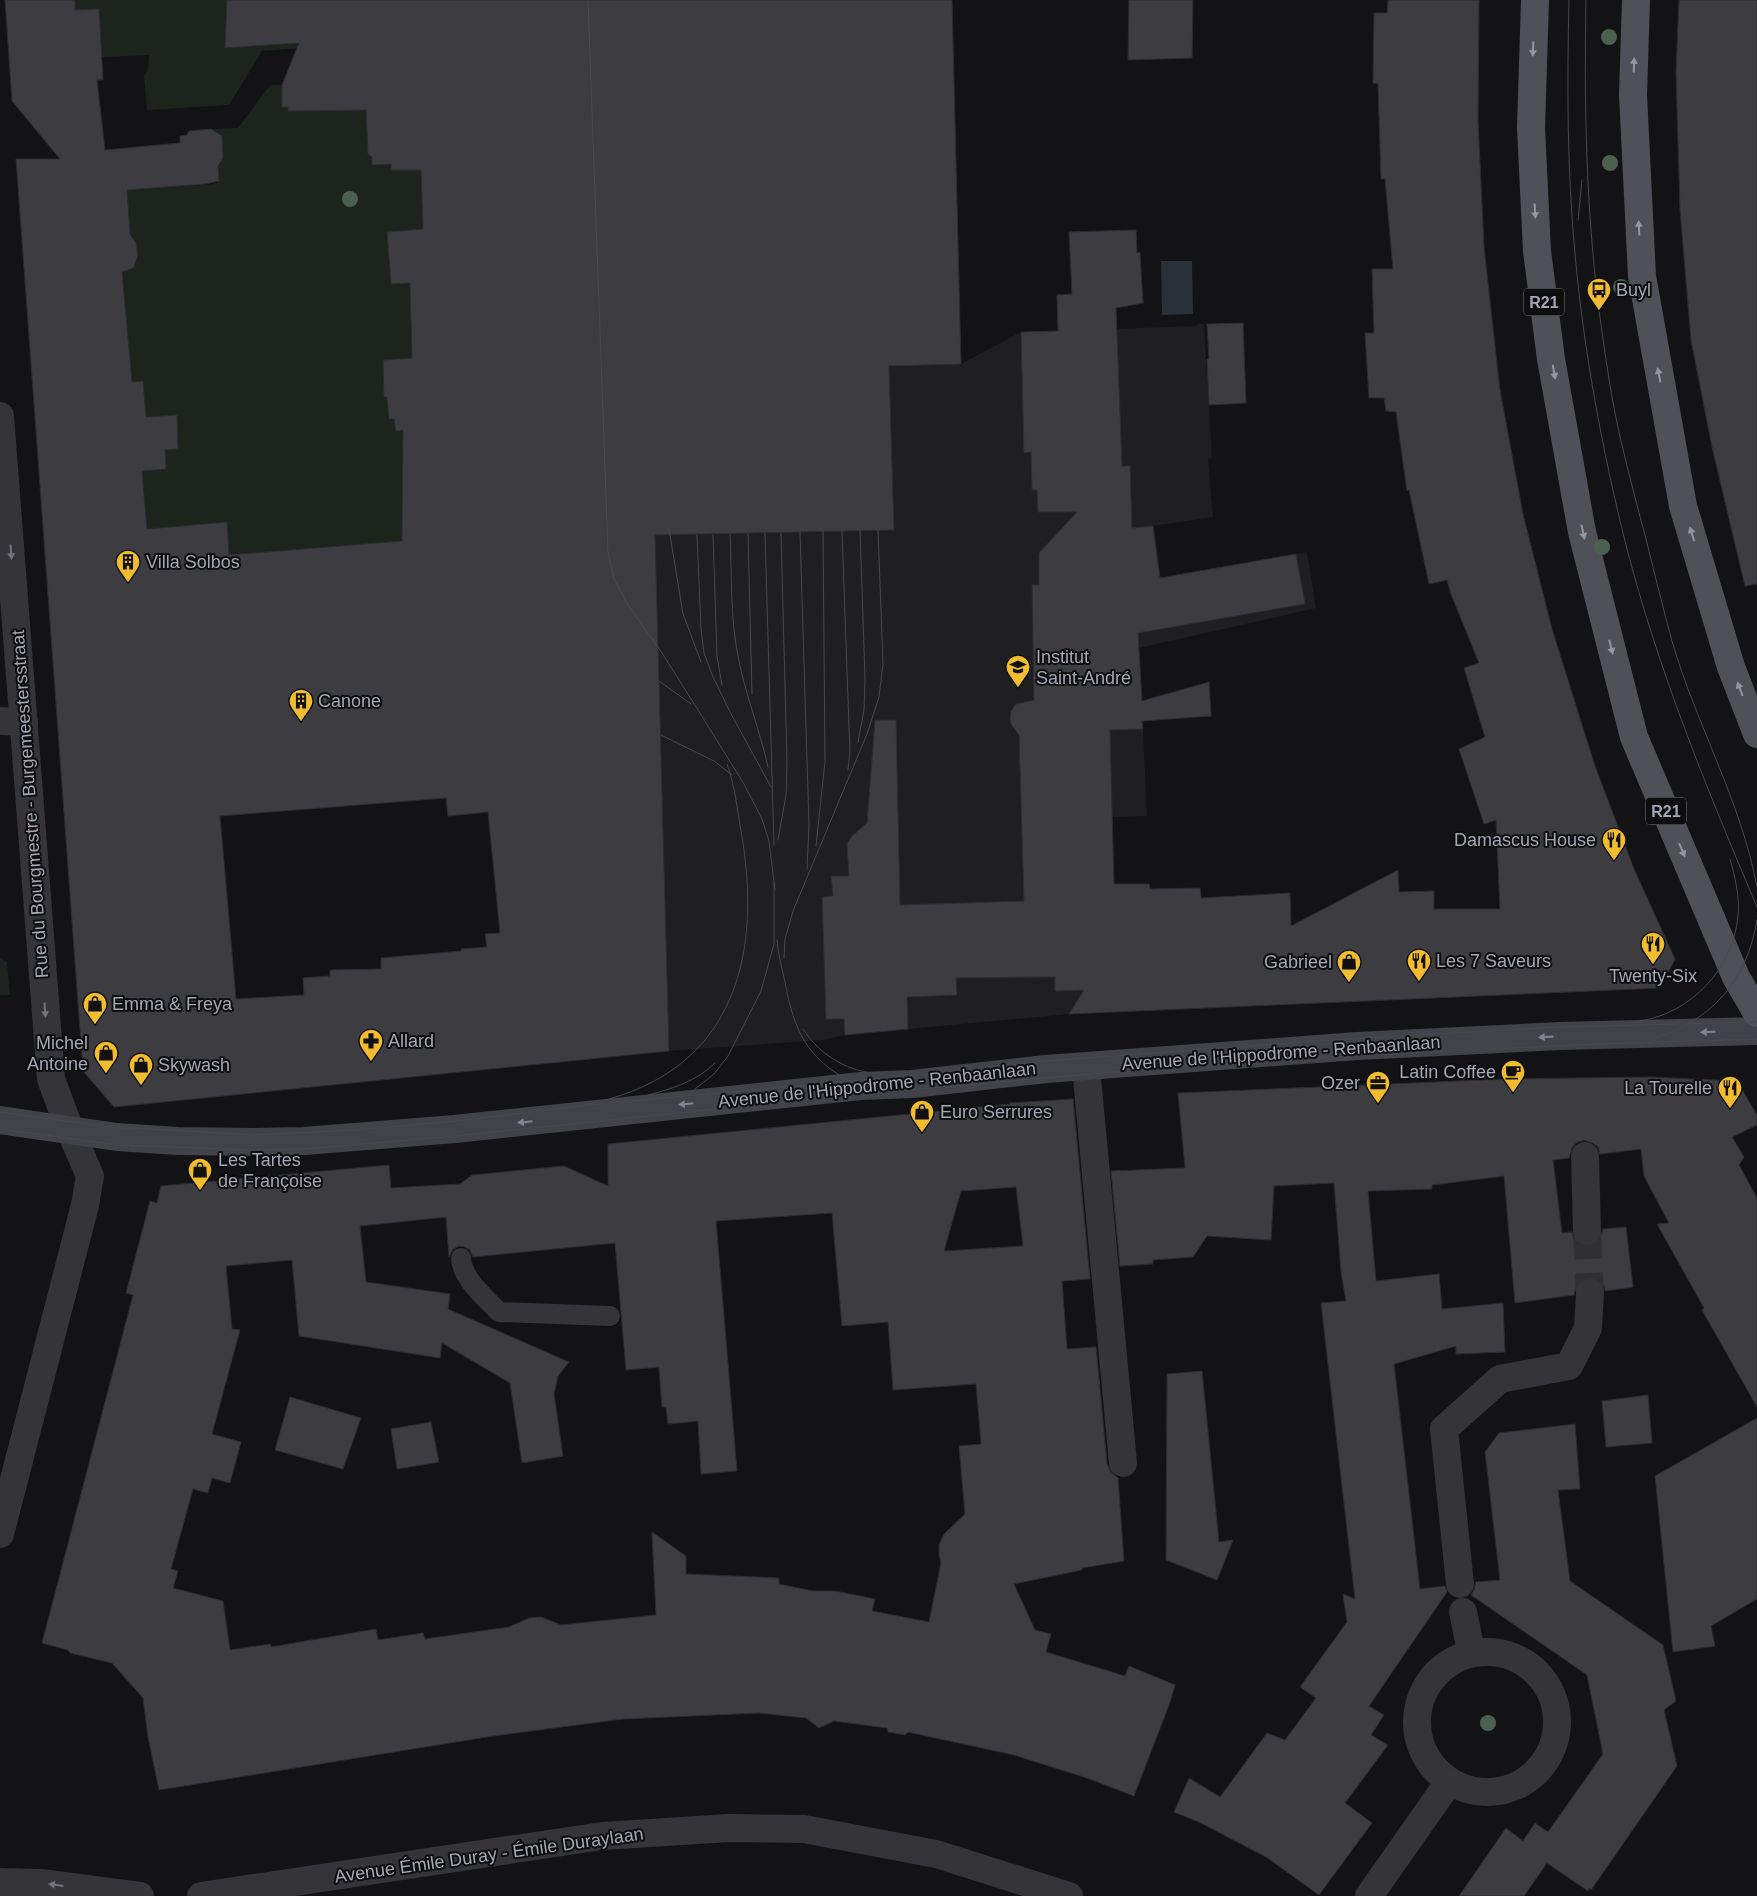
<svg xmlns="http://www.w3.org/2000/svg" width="1757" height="1896" viewBox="0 0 1757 1896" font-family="Arial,sans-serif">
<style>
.built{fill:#1f1e21}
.green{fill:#1d241e}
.water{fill:#293038}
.building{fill:#3d3d41;stroke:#2d2c30;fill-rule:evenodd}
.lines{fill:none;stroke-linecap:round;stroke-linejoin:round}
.minor-tunnel{stroke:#303034;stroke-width:28;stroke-dasharray:28 14;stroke-linecap:butt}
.service{stroke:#343439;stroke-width:20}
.minor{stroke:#343439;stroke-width:28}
.tertiary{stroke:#343439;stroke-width:28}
.secondary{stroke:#424349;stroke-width:28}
.primary{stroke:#505158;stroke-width:28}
.tram{stroke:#494a50;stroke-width:1}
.tree{fill:#4c604f}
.oneway{fill:#9397a2}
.oneway2{fill:#72747d}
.oneway3{fill:#82858f}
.labels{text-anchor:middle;stroke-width:4;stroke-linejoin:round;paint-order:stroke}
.shield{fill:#0e0e0f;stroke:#777a83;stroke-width:1}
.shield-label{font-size:16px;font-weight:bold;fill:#a4a8b5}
.poi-label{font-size:18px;fill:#a4a8b5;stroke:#0e0e0f;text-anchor:start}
.street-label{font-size:18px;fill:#a4a8b5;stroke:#0e0e0f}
</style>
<rect width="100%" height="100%" fill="#131214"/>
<!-- built -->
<path class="built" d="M417 0H952L961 364 1021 332 1197 326V324H1204L1212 458 1208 459 1213 517 1153 526 1160 578 1307 552 1316 608 1139 648 1147 816 1112 817 1081 1013 845 1035 822 1040 669 1051 553 1063 546 814 208 557 431 538Z"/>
<!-- green -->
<g class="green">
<path d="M75 0H227L225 48 278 45 277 0 315 47 262 51 229 105 147 110 144 76 148 70 149 55 85 58 99 9 75 10Z"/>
<path d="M270 85H282V107H288L289 111 376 108 371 141 367 145 368 154 372 157V164H391V170H421L423 229 387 233 391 284 424 282 426 338H411L412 358 383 360 384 397H387L389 419H394L396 431 429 428V465L403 468 402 494 432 539 229 555 227 522H216L218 556 177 526 147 529 144 488 121 489 120 473 166 469 165 450 178 448 177 415 146 417 143 381 131 382 122 269 133 268 138 256 136 243 130 234V223H121L115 191 215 184 219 181 218 162 223 158C222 145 223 137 211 129L238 128Z"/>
<path d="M0 958 7 962 10 995H0Z"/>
</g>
<!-- water -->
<path class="water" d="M1161 261H1192L1193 314 1162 315Z"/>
<!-- building -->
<g class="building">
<path d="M5 0H75V10L99 9 103 80H97L105 150 180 143V136L187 135 189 131 211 129 222 136 223 158 218 166 219 181 205 184 127 190 130 234 136 243 138 256 133 268 122 272 132 382 143 381 146 417 177 415 178 449 165 450 166 469 142 471 147 529 227 522 229 555 402 541 403 430 396 431 394 419H389L387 397H384L383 360 412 358 410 283 391 284 387 232 423 229 421 170H391V164L372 165V157L368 154 366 110 288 111V107H282V85L299 43 225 48 227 0H952L961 364 889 366 894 530 655 535 669 1051 114 1107 83 1071 16 159H60L12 101ZM446 798 448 816 488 812 500 933 485 934 487 947 461 949V951L381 958V969L330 970V976L303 978 304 995 236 999 220 816Z"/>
<path d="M1129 0H1193L1192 58 1128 60Z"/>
<path d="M1388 0H1479L1478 121 1484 247 1500 390 1523 514 1552 629 1595 766 1634 869 1675 959 1660 988 1069 1014 1084 990 1055 991V977L956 978 957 995 907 997 908 1029 845 1035 844 1019H826L822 897 833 896 831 876H849L847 844 852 836 867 823 875 720H896L900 905 1024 901 1019 735 1011 724 1010 718 1011 711 1016 704 1034 700 1032 585H1039V553L1077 512H1038L1037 490H1032L1031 452 1024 453 1021 332 1058 331 1057 295 1072 294 1069 232 1136 230 1137 253 1140 252 1143 303 1116 308 1122 466H1130L1132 528 1153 526 1160 578 1296 554 1305 604 1138 633 1142 701 1209 682 1211 716 1142 721 1143 729 1110 730 1114 884H1149L1150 889 1200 888 1201 898 1290 893 1291 926 1398 870 1399 892 1434 891V909H1500L1496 820 1484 824 1459 749 1485 737 1464 668 1479 663 1451 594 1447 580 1429 584 1409 490 1407 491 1396 412 1386 411 1384 398H1369L1365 333H1374L1372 269H1393L1385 179H1381L1378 84 1373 83 1374 13H1387Z"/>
<path d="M1679 0H1757V584L1745 586 1712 447 1691 340 1680 210 1676 72Z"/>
<path d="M1243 323 1246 403 1209 405 1207 359H1209L1207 324Z"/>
<path d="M1649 1077 1737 1081 1757 1115V1125L1732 1137 1744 1157 1739 1165 1757 1198V1407L1702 1310 1704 1308 1657 1224 1669 1223 1644 1176 1641 1149 1600 1154 1598 1147 1593 1143 1584 1140 1576 1143 1572 1148 1569 1158 1553 1160 1562 1233 1572 1232 1574 1240 1579 1244 1588 1247 1596 1244 1600 1239 1603 1229 1626 1227 1633 1287 1605 1291 1604 1286 1599 1280 1590 1277 1583 1279 1577 1284 1574 1295 1515 1303 1504 1176 1432 1185V1189L1368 1191 1376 1281 1439 1274 1442 1309 1503 1303 1505 1352 1456 1354V1346L1394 1364 1420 1589 1445 1586 1447 1592 1369 1706 1384 1715 1371 1735 1388 1745 1345 1803 1372 1823 1319 1895 1266 1857 1201 1823 1174 1812 1189 1778 1220 1797 1267 1733 1285 1740 1316 1698 1300 1687 1347 1622 1343 1594 1355 1599 1321 1303 1346 1301 1341 1272 1334 1183 1274 1186 1271 1240 1207 1236 1193 1257 1153 1260V1264L1120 1266 1111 1171 1185 1168 1178 1093 1507 1079Z"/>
<path d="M1073 1099 1090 1279 1062 1281 1067 1349 1096 1347 1107 1464 1111 1472 1118 1478 1124 1561 1082 1568V1570L1014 1584 1035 1630 1051 1634 1046 1652 1125 1676 1129 1666 1175 1685 1169 1705 1134 1796 1087 1778 1014 1755 908 1732 905 1735 888 1732 887 1728 834 1721 819 1728 806 1718 759 1713 623 1719 493 1736 159 1790 148 1737 143 1698 112 1663 70 1653 68 1650 42 1643 133 1295 126 1293 150 1201 157 1203 161 1186 389 1165 391 1188 460 1184 472 1175 564 1166 608 1186V1144L1010 1104V1103ZM1016 1187 1023 1246 944 1251 961 1191ZM832 1213 842 1326 888 1322 893 1390 976 1384 981 1444 959 1446 965 1514 944 1534 939 1545V1555L941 1563 929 1622 872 1611 875 1599 835 1591H813L779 1584V1578L686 1574V1556L652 1532 656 1615 561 1625 541 1617 529 1618 509 1627 425 1639 423 1633 378 1640 376 1629 271 1647 270 1644 230 1650 223 1601 173 1588 178 1571 171 1569 193 1489 208 1493 212 1478 230 1483 241 1442 212 1434 240 1330 232 1329 226 1266 292 1260 299 1336 440 1358 442 1343 510 1383 522 1463 563 1456 554 1394 558 1376 569 1362 448 1309 450 1294 366 1282 360 1226 446 1217 449 1257 453 1249 459 1246 465 1247 470 1250 473 1257 615 1243 626 1370 659 1367 662 1407H666L668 1424 698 1421 701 1474 737 1471 716 1221Z"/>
<path d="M1202 1371 1219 1542 1233 1540 1217 1580 1166 1560 1167 1374Z"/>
<path d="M1648 1395 1652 1443 1606 1447 1602 1401Z"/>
<path d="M290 1397 361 1418 343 1469 275 1450Z"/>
<path d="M1757 1418V1599L1711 1626 1715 1646 1673 1652 1655 1476Z"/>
<path d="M431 1422 439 1462 397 1469 391 1429Z"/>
<path d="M1575 1424 1580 1489 1558 1490 1570 1581 1663 1645 1676 1701 1664 1710 1677 1766 1591 1890 1589 1888 1588 1891 1547 1863 1524 1896H1459L1506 1828 1523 1841 1535 1823 1548 1832 1603 1754 1587 1675 1471 1595 1474 1590 1476 1582 1500 1580 1485 1452 1499 1433Z"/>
</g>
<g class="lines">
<!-- minor-tunnel -->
<path class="minor-tunnel" d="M1587 1231 1590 1293"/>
<!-- service -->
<path class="service" d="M461 1258C462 1279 485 1297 499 1312L610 1316"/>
<!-- minor -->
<g class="minor">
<path d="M0 416 51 1079 70 1130"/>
<path d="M0 721 24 722"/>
<path d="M1086 1067 1123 1463"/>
<path d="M1585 1156 1587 1231"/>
<path d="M1460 1584 1444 1429 1500 1379 1569 1366 1588 1328 1590 1293"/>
<path d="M1463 1612 1471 1651"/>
<circle cx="1487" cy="1722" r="70"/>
<path d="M0 1882 41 1883 140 1896"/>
<path d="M201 1896 602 1836 729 1828 804 1829 936 1854 1069 1896"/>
<path d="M1369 1896 1449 1782"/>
</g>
<!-- tertiary -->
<path class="tertiary" d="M0 1534 85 1205 90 1176 70 1130"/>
<!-- secondary -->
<path class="secondary" d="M0 1120 117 1137 178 1141 254 1142 304 1141 455 1129 861 1086 912 1084 1046 1069 1357 1046 1560 1036 1757 1031"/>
<!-- primary -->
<g class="primary">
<path d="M1535 0 1531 128 1537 251 1551 359 1582 532 1634 737 1736 977 1757 1013"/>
<path d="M1636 0 1633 95 1642 276 1683 506 1731 667 1757 734"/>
</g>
<!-- tram -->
<g class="tram">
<path d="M588 0 608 552 614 579 628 605 662 653 698 710 744 784 762 819 769 841 775 890"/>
<path d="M1569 0C1567 85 1567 169 1575 254 1584 352 1602 449 1626 545 1658 670 1707 789 1757 907"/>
<path d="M1586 0C1584 104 1586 207 1599 310 1605 354 1611 398 1621 441 1629 475 1638 509 1647 543 1655 576 1663 608 1672 641 1696 724 1741 801 1757 887"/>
<path d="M1578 220 1582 180"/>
<path d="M669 529 683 614 701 662"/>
<path d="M842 531 849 726 850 750 848 770"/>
<path d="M800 532 809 826 807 869"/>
<path d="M765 533 774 845"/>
<path d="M730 534C732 574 730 617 738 656 745 694 760 730 768 767"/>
<path d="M748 534 752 694"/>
<path d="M697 535 701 629 704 653 713 677 730 712 771 787"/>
<path d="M713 535 717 656 722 685"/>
<path d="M659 681 691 704"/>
<path d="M661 735 714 761 732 775"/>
<path d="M858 742 864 710 865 678 860 530"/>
<path d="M778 840 786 795 787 762 781 533"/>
<path d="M816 846 825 761 823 531"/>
<path d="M777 940C778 954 782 968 785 982 794 1030 806 1059 852 1082"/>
<path d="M784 958 785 939 793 911 867 734 879 697 883 664 878 530"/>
<path d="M1640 1021C1692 1013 1733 968 1738 916 1740 897 1735 877 1730 859"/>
<path d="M803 1029C820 1056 850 1073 882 1074"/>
<path d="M1655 1038C1713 1020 1747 980 1757 920"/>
<path d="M648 1095C672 1089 697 1081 715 1063"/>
<path d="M685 1097 714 1074 728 1056 761 991 774 944V883"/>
<path d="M609 1099C738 1063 762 949 741 831 737 809 735 785 727 764"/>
<path d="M0 1112 117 1128H132L255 1135 355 1130 457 1121 587 1105 917 1075 1045 1061 1315 1041 1559 1027 1757 1022"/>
<path d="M0 1129 118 1145 253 1150 304 1149 455 1136 861 1094 1125 1071 1321 1057 1598 1044 1757 1039"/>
</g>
</g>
<!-- trees -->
<g class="tree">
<circle cx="1609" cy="37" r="8"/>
<circle cx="1610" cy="163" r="8"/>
<circle cx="350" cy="199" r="8"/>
<circle cx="1621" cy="287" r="8"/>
<circle cx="1602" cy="547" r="8"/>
<circle cx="1488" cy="1723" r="8"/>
</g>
<!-- one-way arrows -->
<defs><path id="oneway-solid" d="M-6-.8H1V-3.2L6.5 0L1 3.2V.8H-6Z" transform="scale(1.25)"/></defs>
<g class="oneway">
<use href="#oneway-solid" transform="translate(1533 49) rotate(92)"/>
<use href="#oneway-solid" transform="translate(1634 65) rotate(-88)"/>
<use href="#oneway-solid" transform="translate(1535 211) rotate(87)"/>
<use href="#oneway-solid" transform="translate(1639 228) rotate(-93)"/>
<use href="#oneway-solid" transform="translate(1554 372) rotate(80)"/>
<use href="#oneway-solid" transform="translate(1659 375) rotate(-101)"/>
<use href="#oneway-solid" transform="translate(1583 532) rotate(78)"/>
<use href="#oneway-solid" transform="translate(1692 534) rotate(-107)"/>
<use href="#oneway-solid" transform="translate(1611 647) rotate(76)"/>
<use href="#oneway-solid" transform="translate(1740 689) rotate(-111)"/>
<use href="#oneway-solid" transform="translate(1682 850) rotate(67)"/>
</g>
<g class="oneway2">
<use href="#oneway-solid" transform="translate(11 552) rotate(86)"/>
<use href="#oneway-solid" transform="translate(45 1010) rotate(86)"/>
<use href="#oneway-solid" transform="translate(56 1885) rotate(-172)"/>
</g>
<g class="oneway3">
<use href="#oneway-solid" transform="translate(1708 1032) rotate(179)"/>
<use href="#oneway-solid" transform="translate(1546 1037) rotate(177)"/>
<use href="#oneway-solid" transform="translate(686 1104) rotate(174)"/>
<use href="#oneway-solid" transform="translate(525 1122) rotate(174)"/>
</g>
<!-- icons -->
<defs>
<symbol id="bus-pin" viewBox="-11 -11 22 30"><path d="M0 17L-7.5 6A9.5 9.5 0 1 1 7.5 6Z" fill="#f1bc2e" stroke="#0e0e0f"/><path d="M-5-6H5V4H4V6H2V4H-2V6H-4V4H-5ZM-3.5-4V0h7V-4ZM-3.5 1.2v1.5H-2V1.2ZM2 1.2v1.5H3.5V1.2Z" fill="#111"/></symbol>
<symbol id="building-pin" viewBox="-11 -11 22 30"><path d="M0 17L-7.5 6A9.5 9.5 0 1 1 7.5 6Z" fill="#f1bc2e" stroke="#0e0e0f"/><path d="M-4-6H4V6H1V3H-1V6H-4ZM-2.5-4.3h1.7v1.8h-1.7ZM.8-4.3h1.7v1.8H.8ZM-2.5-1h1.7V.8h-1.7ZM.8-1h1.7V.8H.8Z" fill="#111"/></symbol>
<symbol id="school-pin" viewBox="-11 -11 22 30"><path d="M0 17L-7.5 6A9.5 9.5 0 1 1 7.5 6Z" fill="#f1bc2e" stroke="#0e0e0f"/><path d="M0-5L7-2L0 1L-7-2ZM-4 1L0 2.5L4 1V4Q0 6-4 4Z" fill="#111"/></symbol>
<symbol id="restaurant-pin" viewBox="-11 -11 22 30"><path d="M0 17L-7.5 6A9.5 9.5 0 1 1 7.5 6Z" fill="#f1bc2e" stroke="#0e0e0f"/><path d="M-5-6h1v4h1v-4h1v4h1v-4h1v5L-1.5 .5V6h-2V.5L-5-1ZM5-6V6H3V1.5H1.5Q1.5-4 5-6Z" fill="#111"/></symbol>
<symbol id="shop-pin" viewBox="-11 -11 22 30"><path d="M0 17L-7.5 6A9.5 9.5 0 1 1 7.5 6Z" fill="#f1bc2e" stroke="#0e0e0f"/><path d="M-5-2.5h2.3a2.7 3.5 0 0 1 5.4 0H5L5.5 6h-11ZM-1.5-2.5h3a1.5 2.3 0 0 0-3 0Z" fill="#111"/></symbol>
<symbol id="pharmacy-pin" viewBox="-11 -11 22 30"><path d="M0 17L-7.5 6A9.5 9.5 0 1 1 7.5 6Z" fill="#f1bc2e" stroke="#0e0e0f"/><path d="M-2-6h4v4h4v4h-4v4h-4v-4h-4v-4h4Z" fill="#111"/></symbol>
<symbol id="cafe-pin" viewBox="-11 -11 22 30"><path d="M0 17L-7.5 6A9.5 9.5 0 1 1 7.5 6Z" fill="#f1bc2e" stroke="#0e0e0f"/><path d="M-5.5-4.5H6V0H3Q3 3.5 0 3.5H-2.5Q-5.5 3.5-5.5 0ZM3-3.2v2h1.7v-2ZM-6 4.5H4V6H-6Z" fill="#111"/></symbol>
<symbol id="office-pin" viewBox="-11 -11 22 30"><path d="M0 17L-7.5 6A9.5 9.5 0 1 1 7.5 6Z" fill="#f1bc2e" stroke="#0e0e0f"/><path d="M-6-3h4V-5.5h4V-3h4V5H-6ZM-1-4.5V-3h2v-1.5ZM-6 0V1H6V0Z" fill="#111"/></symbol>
</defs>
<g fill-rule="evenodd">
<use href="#bus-pin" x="1585" y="276" width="28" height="38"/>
<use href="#building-pin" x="114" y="548" width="28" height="38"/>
<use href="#school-pin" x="1004" y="653" width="28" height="38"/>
<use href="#building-pin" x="287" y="687" width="28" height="38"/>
<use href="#restaurant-pin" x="1600" y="826" width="28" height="38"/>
<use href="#restaurant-pin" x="1639" y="930" width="28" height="38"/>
<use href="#restaurant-pin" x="1405" y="947" width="28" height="38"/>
<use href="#shop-pin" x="1335" y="948" width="28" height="38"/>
<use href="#shop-pin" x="81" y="990" width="28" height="38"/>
<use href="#pharmacy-pin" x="357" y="1027" width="28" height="38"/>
<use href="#shop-pin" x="92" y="1039" width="28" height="38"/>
<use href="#shop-pin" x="127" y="1051" width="28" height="38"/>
<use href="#cafe-pin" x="1499" y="1058" width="28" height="38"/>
<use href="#office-pin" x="1364" y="1069" width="28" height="38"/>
<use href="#restaurant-pin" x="1716" y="1074" width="28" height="38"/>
<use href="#shop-pin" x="908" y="1098" width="28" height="38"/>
<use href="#shop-pin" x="186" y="1156" width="28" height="38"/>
</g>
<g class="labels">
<!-- shield labels -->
<g class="shield">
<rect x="1524" y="288.5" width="40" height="27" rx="4"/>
<rect x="1646" y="797.5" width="40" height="27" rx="4"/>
</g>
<g class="shield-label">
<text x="1544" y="308">R21</text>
<text x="1666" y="817">R21</text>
</g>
<!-- poi labels -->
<g class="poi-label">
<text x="1616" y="296">Buyl</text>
<text x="146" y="568">Villa Solbos</text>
<text x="1036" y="663">Institut<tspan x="1036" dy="21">Saint-André</tspan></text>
<text x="318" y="707">Canone</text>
<text x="1596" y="846" text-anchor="end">Damascus House</text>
<text x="1436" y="967">Les 7 Saveurs</text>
<text x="1332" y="968" text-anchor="end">Gabrieel</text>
<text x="1653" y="982" text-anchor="middle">Twenty-Six</text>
<text x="112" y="1010">Emma &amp; Freya</text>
<text x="388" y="1047">Allard</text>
<text x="88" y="1049" text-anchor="end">Michel<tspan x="88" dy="21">Antoine</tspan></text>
<text x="158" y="1071">Skywash</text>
<text x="1496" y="1078" text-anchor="end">Latin Coffee</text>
<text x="1360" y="1089" text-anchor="end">Ozer</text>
<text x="1712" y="1094" text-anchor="end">La Tourelle</text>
<text x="940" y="1118">Euro Serrures</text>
<text x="218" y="1166">Les Tartes<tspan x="218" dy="21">de Françoise</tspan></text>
</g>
<!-- street labels -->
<g class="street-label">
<text transform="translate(30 804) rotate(-94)" y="6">Rue du Bourgmestre - Burgemeestersstraat</text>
<text transform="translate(1281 1053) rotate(-4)" y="6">Avenue de l'Hippodrome - Renbaanlaan</text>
<text transform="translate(877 1085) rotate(-6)" y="6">Avenue de l'Hippodrome - Renbaanlaan</text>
<text transform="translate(489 1855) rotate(-8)" y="6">Avenue Émile Duray - Émile Duraylaan</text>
</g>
</g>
</svg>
